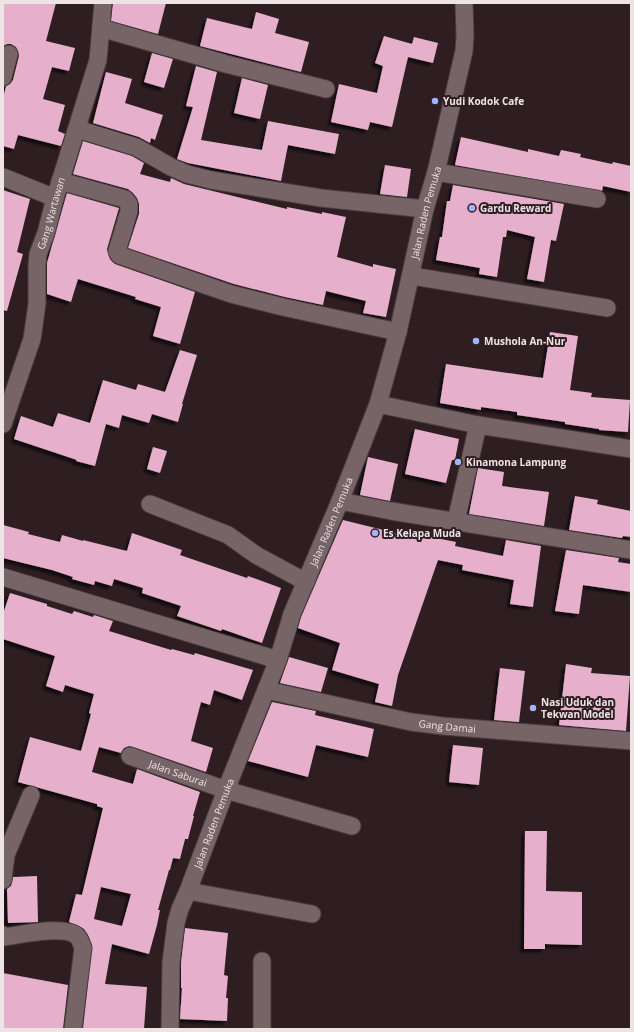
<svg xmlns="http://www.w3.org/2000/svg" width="634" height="1032" viewBox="0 0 634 1032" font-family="'Open Sans',sans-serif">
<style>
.building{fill:#e6afcc;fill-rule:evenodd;filter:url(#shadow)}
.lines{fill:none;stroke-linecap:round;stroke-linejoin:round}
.minor-casing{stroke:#493d3f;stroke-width:19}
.minor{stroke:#766467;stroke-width:17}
.poi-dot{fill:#a1b3fd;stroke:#2e1e22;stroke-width:1.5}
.labels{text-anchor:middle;stroke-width:4;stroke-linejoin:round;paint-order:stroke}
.poi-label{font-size:10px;font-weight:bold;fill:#eee3e5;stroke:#2e1e22;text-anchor:start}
.street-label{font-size:10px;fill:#eee3e5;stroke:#2e1e22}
</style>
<defs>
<filter id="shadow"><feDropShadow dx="-3.5" dy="3.5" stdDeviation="1" flood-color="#0009"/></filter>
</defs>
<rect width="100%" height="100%" fill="#2e1e22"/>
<!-- building -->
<g class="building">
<path d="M3 3H56L46 41 75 48 69 71 52 67 43 99 65 105 58 131 65 134 61 146 18 135 14 149 3 146V99L6 86 10 84 13 80 19 56 18 51 16 47 11 44H7L3 46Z"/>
<path d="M113 3H166L158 34 111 21Z"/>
<path d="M256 12 279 19 275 33 309 42 301 72 200 46 207 18 252 29Z"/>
<path d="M384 36 412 44 414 37 438 43 433 63 408 57 392 127 370 122 368 130 331 122 339 84 377 93 383 66 375 63Z"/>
<path d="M152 53 173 59 164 88 144 82Z"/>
<path d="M196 66 217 72 201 140 262 150 268 121 339 134 335 154 288 145 281 181 188 163 177 159 193 107 186 106Z"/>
<path d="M106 72 132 79 125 103 163 115 155 140 151 138 150 143 139 137 93 123Z"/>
<path d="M242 78 268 85 260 119 234 113Z"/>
<path d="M461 137 528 152V149L559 156 561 150 581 154 580 157 612 164 613 162 631 166V192L603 186 602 191 455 165Z"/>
<path d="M83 141 132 156 144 163 140 174 170 182 171 178 184 184 287 209V207L322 214V212L346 217 337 257 373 267V264L396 269 386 317 363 313 366 301 326 291 323 305 285 297 234 284 128 248 139 214V204L137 198 133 193 128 189 73 174Z"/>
<path d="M385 165 411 169 407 197 380 194Z"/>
<path d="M453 185 564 204 556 241 551 240 544 282 527 279 535 237 507 230 506 237H503L497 277 479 274 480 268 436 260 440 237H442L447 201H450Z"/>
<path d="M3 190 30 199 17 252 23 254 7 311 3 310Z"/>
<path d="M67 193 119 208 107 249 110 259 115 264 195 292 180 344 153 336 161 307 135 299 136 297 78 279 71 302 47 294V263Z"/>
<path d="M550 332 578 336 570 390 592 393 591 397 630 400 628 432 599 430V429L565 424V422L517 415V412L481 407V410L440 403 446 364 543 378Z"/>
<path d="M180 350 197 355 182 404H183L178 422 152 414 149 423 122 415 119 428 106 424 95 466 76 461 77 460 14 439 21 416 53 427 58 413 90 423 103 380 136 390 138 384 165 392Z"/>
<path d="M415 429 459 439 455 460H452L446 483 405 474Z"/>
<path d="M153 447 167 451 160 473 147 469Z"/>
<path d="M368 457 398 464 390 501 360 495Z"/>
<path d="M478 468 504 472 502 486 549 492 544 526 469 514Z"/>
<path d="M575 496 598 500 597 504 631 511V537L623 536 622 538 569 530Z"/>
<path d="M343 520 420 539 421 535 456 542 455 546 503 556 506 540 541 546 533 607 510 604 514 580 462 570 463 565 438 560 398 675 392 706 375 702 379 684 332 670 340 643 298 628 301 617Z"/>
<path d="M3 525 29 532 28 534 60 542 62 535 83 541V540L127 551 132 533 182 550 180 555 247 578 248 576 281 588 262 643 222 629 221 631 177 616 181 606 142 593 143 588 114 579 112 586 95 581 94 585 72 579 73 577 52 570 3 558Z"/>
<path d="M566 550 619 558 618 562 631 564V592L583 585 579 614 555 611Z"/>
<path d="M10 593 47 604V606L72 614 74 611 93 617 94 615 113 621 109 631 171 650 172 649 194 655 195 653 253 670 242 700 214 690 210 705 201 702 191 741 213 748 206 772 133 747 129 746 124 748 121 753 99 747 92 772 133 784 137 769 200 792 193 816H194L188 839H185L180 859 173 858 170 870H169L158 910H160L157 925 149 954 112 944 105 984 147 987 144 1029H83L92 945 88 935 84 929 69 922 76 894 82 895 103 808 97 806V804L18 782 30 737 81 751 91 714 89 713 94 694 65 685 63 692 46 686 55 656 3 639V614ZM101 887 131 894 122 926 94 919Z"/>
<path d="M289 657 328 668 321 692 280 683Z"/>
<path d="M566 664 592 668 591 673 630 676 626 731 559 725Z"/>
<path d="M500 668 525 671 519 722 494 720Z"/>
<path d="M272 702 316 711 315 715 374 729 368 757 316 745 308 777 248 761Z"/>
<path d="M453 745 483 748 479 785 449 782Z"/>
<path d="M525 831H547L546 891 582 892V945L545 944V949H524Z"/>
<path d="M37 876 38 922 8 923 7 889 11 886 13 877Z"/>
<path d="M185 928 228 933 224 975 228 976 226 998H228L227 1021 180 1019 182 988H181V963Z"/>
<path d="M3 973 68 985 63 1029H3Z"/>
</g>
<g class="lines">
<defs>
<g id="minor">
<path d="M101 28 226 64 326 89"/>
<path d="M3 77 9 54"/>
<path d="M77 129 136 147 171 167 187 174 211 180 321 198 425 209"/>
<path d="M436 172 597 199"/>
<path d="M3 177 55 198"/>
<path d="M60 181 125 199 129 204V211L117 251 119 255 231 294 283 307 398 332"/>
<path d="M412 276 607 308"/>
<path d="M378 404 478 425 631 449"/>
<path id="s1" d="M3 424 32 339 37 304V265L38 254 46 233 55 198 98 60 103 3"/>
<path d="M340 501 391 511 631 550"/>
<path d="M150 504 228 535 256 555 306 582"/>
<path d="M456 521 478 425"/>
<path d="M3 577 278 660"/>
<path id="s2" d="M266 690 411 722 443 726 631 741"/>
<path id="s3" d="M130 756 226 790 352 826"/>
<path d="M3 880 6 855 31 795"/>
<path d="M188 891 312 914"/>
<path d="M3 935V937C20 935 62 925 76 935 80 938 81 943 83 948L73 1029"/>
<path id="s4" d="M170 1029 171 962 176 923 180 909 188 891 226 790 278 660 292 614 340 501 378 404 398 332 425 209 436 172 464 51 465 36 464 3"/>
<path d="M262 1029V961"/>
</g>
</defs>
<!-- minor casing -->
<use href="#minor" class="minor-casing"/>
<!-- minor -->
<use href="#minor" class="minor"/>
</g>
<!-- markers -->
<g class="poi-dot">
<circle cx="435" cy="101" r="4"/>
<circle cx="472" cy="208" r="4"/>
<circle cx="476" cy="341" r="4"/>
<circle cx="458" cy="462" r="4"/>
<circle cx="375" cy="533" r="4"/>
<circle cx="533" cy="708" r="4"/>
</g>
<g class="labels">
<!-- poi labels -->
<g class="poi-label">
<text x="443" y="105">Yudi Kodok Cafe</text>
<text x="480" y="212">Gardu Reward</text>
<text x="484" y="345">Mushola An-Nur</text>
<text x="466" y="466">Kinamona Lampung</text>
<text x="383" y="537">Es Kelapa Muda</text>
<text x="541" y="706">Nasi Uduk dan<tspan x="541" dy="12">Tekwan Model</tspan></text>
</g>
<!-- street labels -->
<g class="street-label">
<text dy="4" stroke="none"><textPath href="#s4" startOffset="861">Jalan Raden Pemuka</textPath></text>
<text dy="4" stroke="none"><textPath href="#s1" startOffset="218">Gang Wartawan</textPath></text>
<text dy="4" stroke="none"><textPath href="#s4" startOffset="537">Jalan Raden Pemuka</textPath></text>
<text dy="4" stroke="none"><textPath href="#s2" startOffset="185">Gang Damai</textPath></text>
<text dy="4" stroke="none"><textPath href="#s3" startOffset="51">Jalan Saburai</textPath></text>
<text dy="4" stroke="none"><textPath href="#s4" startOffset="213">Jalan Raden Pemuka</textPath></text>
</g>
</g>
<!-- border -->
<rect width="634" height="1032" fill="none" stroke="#eee3e5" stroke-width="8"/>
</svg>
